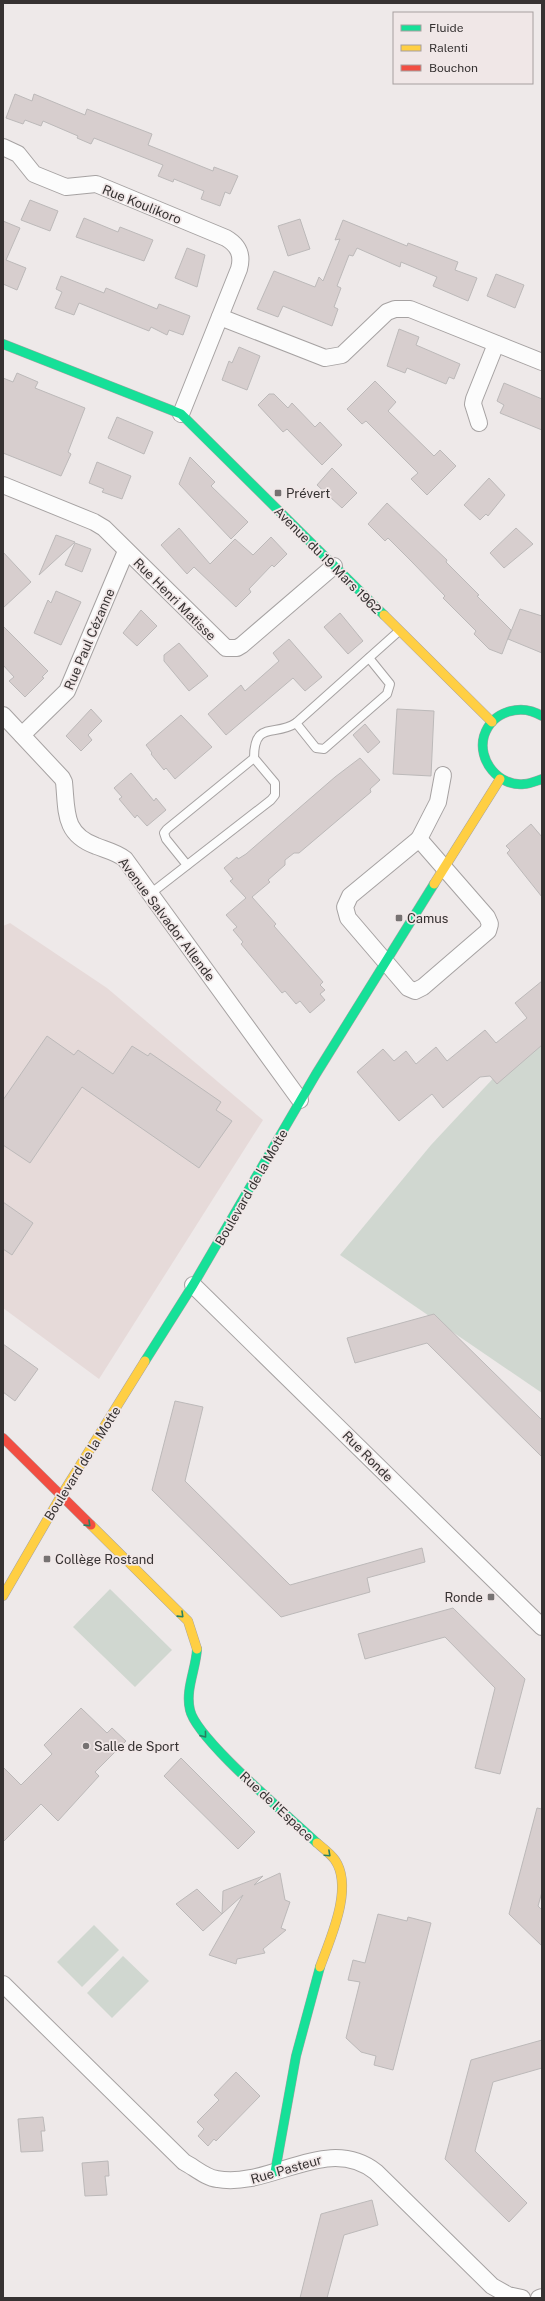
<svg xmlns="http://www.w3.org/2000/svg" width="545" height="2301" viewBox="0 0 545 2301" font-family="'Public Sans',sans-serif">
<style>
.built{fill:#e6dad9}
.green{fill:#d0d7d0}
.building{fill:#d7cece;stroke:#bcb9b9}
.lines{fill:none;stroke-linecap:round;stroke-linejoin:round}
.lane-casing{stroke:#a6a2a2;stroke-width:10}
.street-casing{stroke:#a6a2a2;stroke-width:18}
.fast-casing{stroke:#a6a2a2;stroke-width:10}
.slow-casing{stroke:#a6a2a2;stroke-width:10}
.jam-casing{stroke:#a6a2a2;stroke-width:10}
.lane{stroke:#fcfcfc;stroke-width:8}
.street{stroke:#fcfcfc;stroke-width:16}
.fast{stroke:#16e098;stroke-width:9}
.slow{stroke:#ffcf43;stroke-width:9}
.jam{stroke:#f24e42;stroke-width:9}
.oneway{stroke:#288060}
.poi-dot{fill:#767272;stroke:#f0e7e7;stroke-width:1.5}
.labels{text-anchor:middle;stroke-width:3.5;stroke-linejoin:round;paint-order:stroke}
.street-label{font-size:13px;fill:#363232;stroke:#f0e7e7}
.poi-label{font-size:13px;fill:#363232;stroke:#f0e7e7;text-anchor:start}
</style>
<rect width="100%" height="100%" fill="#eee9e9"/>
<!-- built -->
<path class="built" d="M10 923 107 988 263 1120 99 1379 3 1308V926Z"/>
<!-- green -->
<g class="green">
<path d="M542 1026V1393L340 1255 431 1145Z"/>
<path d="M110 1589 172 1650 135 1687 73 1627Z"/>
<path d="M94 1925 119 1950 82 1987 57 1962Z"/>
<path d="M123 1956 149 1981 112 2018 87 1993Z"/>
</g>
<!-- building -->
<g class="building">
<path d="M15 94 32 101 34 94 85 115 87 109 152 134 148 145 213 171 214 167 238 176 230 194 225 192 220 206 201 199 204 191 174 179 173 182 158 176 163 165 94 138 91 144 77 138 78 136 43 121 41 126 25 120 23 124 6 118Z"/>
<path d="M30 200 58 211 50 231 21 220Z"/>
<path d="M84 218 118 232 120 227 153 240 144 261 76 237Z"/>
<path d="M300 219 310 249 288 256 278 226Z"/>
<path d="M343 220 407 246 408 243 458 262 455 270 477 278 468 301 433 286 437 277 401 262 400 267 357 248 353 256 349 255 337 286 341 288 334 307 338 309 332 326 283 306 278 317 257 309 274 271 315 287 319 277 323 281 340 239 335 240Z"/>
<path d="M3 221 20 228 6 260 26 268 17 290 3 284Z"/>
<path d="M187 248 205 255 197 287 175 278Z"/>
<path d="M496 274 524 285 515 308 487 296Z"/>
<path d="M61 276 104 293 106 288 157 309 159 304 190 316 183 335 169 330 167 335 151 327 149 331 79 303 74 315 55 308 62 292 56 289Z"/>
<path d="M399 329 419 337 416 345 460 364 454 379 449 377 446 384 407 368 405 373 387 366Z"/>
<path d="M239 347 260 356 247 390 222 380 229 361 232 363Z"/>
<path d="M17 373 38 382 35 388 85 408 68 452 71 454 61 476 3 453V378L13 382Z"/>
<path d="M375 381 396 402 388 411 434 456 440 450 456 466 427 495 411 479 418 473 366 421 362 424 347 409Z"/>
<path d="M504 383 542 399V430L500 413 504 405 497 401Z"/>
<path d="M269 394H274L288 408 292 403 315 427 320 422 342 445 322 465 287 429 283 432 258 405Z"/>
<path d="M117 417 153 432 144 454 108 438Z"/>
<path d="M190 457 215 482 211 486 248 522 231 539 179 484Z"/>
<path d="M97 462 131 476 122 499 102 492 104 489 89 483Z"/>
<path d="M332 468 357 493 342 508 317 485Z"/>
<path d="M489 478 505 495 488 516 486 514 480 520 464 505Z"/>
<path d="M387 503 447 560 446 562 479 595 477 596 511 630 502 654 489 649 474 634 476 631 443 598 445 596 412 562 388 538 385 541 368 524Z"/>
<path d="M179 528 210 564 235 539 253 555 271 537 287 554 274 567 272 565 249 589 251 592 236 607 194 567 187 574 161 545Z"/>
<path d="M516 528 533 544 504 568 490 553Z"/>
<path d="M56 535 75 542 39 575Z"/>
<path d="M75 543 91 549 82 572 65 565Z"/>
<path d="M3 552 31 582 3 608Z"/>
<path d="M56 591 81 602 61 645 34 633 48 600 51 603Z"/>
<path d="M520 609 542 616V653L508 639Z"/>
<path d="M141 610 157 626 137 646 123 633Z"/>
<path d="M340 613 363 641 348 654 324 627Z"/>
<path d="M3 626 48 671 42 677 44 678 25 697 9 681 14 677 3 665Z"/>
<path d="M289 639 322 677 305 691 293 678 226 735 208 714 241 685 245 691 279 661 273 653Z"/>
<path d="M179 643 208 676 189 691 164 661V655Z"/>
<path d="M91 709 102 721 88 735 92 740 81 751 66 736Z"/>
<path d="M397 709 434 711 431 776 393 774Z"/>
<path d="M181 715 212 747 175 779 166 768 164 770 151 754 152 753 146 745Z"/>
<path d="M365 724 380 742 368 753 353 735Z"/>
<path d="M360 758 380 780 370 789 371 792 299 853H294L285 860V865L268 880 270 882 252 897 276 924 274 926 323 982 320 985 325 990 320 994 325 1000 310 1013 300 1001 296 1004 285 991 282 993 241 944 243 942 233 930 237 927 226 915 246 898 230 881 233 879 224 868 237 857 238 859 246 854 335 777Z"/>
<path d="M131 773 154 801 156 798 166 810 147 826 137 815 135 818 119 799 122 797 114 788Z"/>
<path d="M531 824 542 837V897L507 853 510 850 506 846Z"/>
<path d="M542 981V1045L497 1084 490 1076 480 1077 443 1108 432 1094 399 1121 357 1072 383 1049 394 1061 406 1051 416 1064 436 1047 447 1061 485 1030 496 1043 527 1018 515 1003Z"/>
<path d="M47 1036 74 1055 78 1050 113 1074 132 1046 148 1056 150 1053 221 1102 216 1110 232 1121 199 1168 82 1087 30 1163 3 1145V1100Z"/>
<path d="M3 1202 33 1223 12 1255 3 1249Z"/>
<path d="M434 1314 542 1420V1457L427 1343 355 1363 347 1338Z"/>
<path d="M3 1344 38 1369 15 1401 3 1392Z"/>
<path d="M175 1401 203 1407 185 1481 290 1585 422 1548 425 1562 367 1578 370 1592 281 1617 152 1490Z"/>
<path d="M453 1608 525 1679 500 1774 475 1768 495 1688 445 1637 365 1659 358 1634Z"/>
<path d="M81 1708 107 1733 112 1728 126 1741 95 1772 99 1776 58 1821 41 1804 3 1842V1767L21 1785 52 1754 44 1745Z"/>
<path d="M181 1758 255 1832 238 1849 164 1776Z"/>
<path d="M537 1808 542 1809V1892L538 1906 542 1910V1946L509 1914Z"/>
<path d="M280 1873 285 1900 290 1902 281 1928 286 1930 263 1949 265 1953 237 1959 236 1964 209 1955 243 1895 203 1931 176 1904 197 1889 222 1914 223 1891 263 1876 254 1885Z"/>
<path d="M378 1914 407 1921 408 1917 431 1923 393 2070 374 2065 376 2056 361 2052 346 2038 360 1982 348 1980 353 1960 365 1963Z"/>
<path d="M542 2040V2068L493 2082 475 2151 527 2203 509 2222 445 2159 471 2060Z"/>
<path d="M236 2072 260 2096 216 2141 214 2139 208 2146 198 2136 204 2129 197 2122 219 2100 214 2095Z"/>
<path d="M43 2117 45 2131H41L43 2151 21 2152 18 2119Z"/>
<path d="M108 2161 109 2176H105L107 2195 85 2196 82 2163Z"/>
<path d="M372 2200 378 2225 344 2235 327 2298H300L321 2214Z"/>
</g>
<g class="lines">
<defs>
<g id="lane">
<path d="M296 723 316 748 324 749 387 694 390 684 369 658"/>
<path d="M187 865 166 839 164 833 167 829 254 758C254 720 275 737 296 723L399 631"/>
<path d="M150 894 271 800 275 795V783L254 758"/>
</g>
<g id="street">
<path d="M3 147 18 154 34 174 66 187 96 184 226 238C238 245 243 255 239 269L181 414"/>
<path d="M220 317 325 358 342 355 387 312 395 309H410L542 362"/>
<path d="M479 423 473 404 474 399 496 344"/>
<path d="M3 485 94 522 104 528 226 648H237L242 645 334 566"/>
<path d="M3 715 62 778 64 782C67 811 63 834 96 846 106 850 116 852 125 859L300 1100"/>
<path d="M22 735 67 691 126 551"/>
<path d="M419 839 487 917 490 924 488 931 423 987 415 991 408 988 348 918 345 907 350 896Z"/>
<path d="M419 839 438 802 443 775"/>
<path d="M193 1285 542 1627"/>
<path d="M3 1984 184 2162C194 2167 206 2178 217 2179 270 2189 327 2133 376 2172L492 2286 508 2295 522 2298"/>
<path d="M539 2298 542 2297"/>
</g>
<g id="fast">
<path d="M3 344 181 414 384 615"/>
<path d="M542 716C521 703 492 711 484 736 477 760 499 787 524 784 530 784 536 781 542 779"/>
<path d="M145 1361 193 1285 316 1074 434 884"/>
<path d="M197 1649C196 1669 185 1690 190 1710 196 1739 291 1818 317 1843"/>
<path d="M275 2172 296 2056 320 1967"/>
</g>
<g id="slow">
<path d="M384 615 492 722"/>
<path d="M434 884 500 779"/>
<path d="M91 1525 188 1621 197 1649"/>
<path d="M3 1596 61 1496 145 1361"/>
<path d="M317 1843C323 1848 331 1854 335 1860 354 1888 330 1939 320 1967"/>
</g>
<path id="jam" d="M3 1438 91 1525"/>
</defs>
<!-- lane casing -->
<use href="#lane" class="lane-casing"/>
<!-- street casing -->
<use href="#street" class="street-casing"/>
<!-- fast casing -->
<use href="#fast" class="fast-casing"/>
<!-- slow casing -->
<use href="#slow" class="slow-casing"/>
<!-- jam casing -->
<use href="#jam" class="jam-casing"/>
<!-- lane -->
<use href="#lane" class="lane"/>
<!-- street -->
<use href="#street" class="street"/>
<!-- fast -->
<use href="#fast" class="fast"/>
<!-- slow -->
<use href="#slow" class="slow"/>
<!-- jam -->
<use href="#jam" class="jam"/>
</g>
<!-- one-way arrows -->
<defs><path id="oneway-chevron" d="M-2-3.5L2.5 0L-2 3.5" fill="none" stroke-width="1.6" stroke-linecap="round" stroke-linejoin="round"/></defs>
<g class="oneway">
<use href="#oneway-chevron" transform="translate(88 1524) rotate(44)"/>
<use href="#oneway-chevron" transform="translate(181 1615) rotate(44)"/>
<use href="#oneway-chevron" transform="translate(204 1735) rotate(51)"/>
<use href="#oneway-chevron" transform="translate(328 1854) rotate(43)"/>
</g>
<!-- markers -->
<g class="poi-dot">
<rect x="274" y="489" width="8" height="8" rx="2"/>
<rect x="395" y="914" width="8" height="8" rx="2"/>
<rect x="43" y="1555" width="8" height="8" rx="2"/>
<rect x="487" y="1593" width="8" height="8" rx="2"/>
<circle cx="86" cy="1746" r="4"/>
</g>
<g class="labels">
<!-- street labels -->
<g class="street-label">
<text transform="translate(142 204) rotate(22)" y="5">Rue Koulikoro</text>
<text transform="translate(328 560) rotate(45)" y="5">Avenue du 19 Mars 1962</text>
<text transform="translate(175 599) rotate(45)" y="5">Rue Henri Matisse</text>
<text transform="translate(89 639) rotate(-67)" y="5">Rue Paul Cézanne</text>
<text transform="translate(167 919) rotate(53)" y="5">Avenue Salvador Allende</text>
<text transform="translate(251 1187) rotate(-60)" y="5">Boulevard de la Motte</text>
<text transform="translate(368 1456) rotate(45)" y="5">Rue Ronde</text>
<text transform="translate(82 1463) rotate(-58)" y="5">Boulevard de la Motte</text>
<text transform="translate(277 1806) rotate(43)" y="5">Rue de l'Espace</text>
<text transform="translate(286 2169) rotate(-16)" y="5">Rue Pasteur</text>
</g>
<!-- poi labels -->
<g class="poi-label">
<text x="286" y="498">Prévert</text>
<text x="407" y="923">Camus</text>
<text x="55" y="1564">Collège Rostand</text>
<text x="483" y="1602" text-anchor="end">Ronde</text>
<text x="94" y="1751">Salle de Sport</text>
</g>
</g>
<!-- border -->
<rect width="545" height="2301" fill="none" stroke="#363232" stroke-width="8"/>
<!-- legend -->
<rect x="393" y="12" width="140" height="72" fill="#f0e7e7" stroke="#a69f9f"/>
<rect x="401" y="25" width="20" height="6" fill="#16e098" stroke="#a69f9f"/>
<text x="429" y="32" font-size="12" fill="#363232">Fluide</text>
<rect x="401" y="45" width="20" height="6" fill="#ffcf43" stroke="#a69f9f"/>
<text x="429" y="52" font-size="12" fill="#363232">Ralenti</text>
<rect x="401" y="65" width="20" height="6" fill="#f24e42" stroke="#a69f9f"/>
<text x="429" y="72" font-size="12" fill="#363232">Bouchon</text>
</svg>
